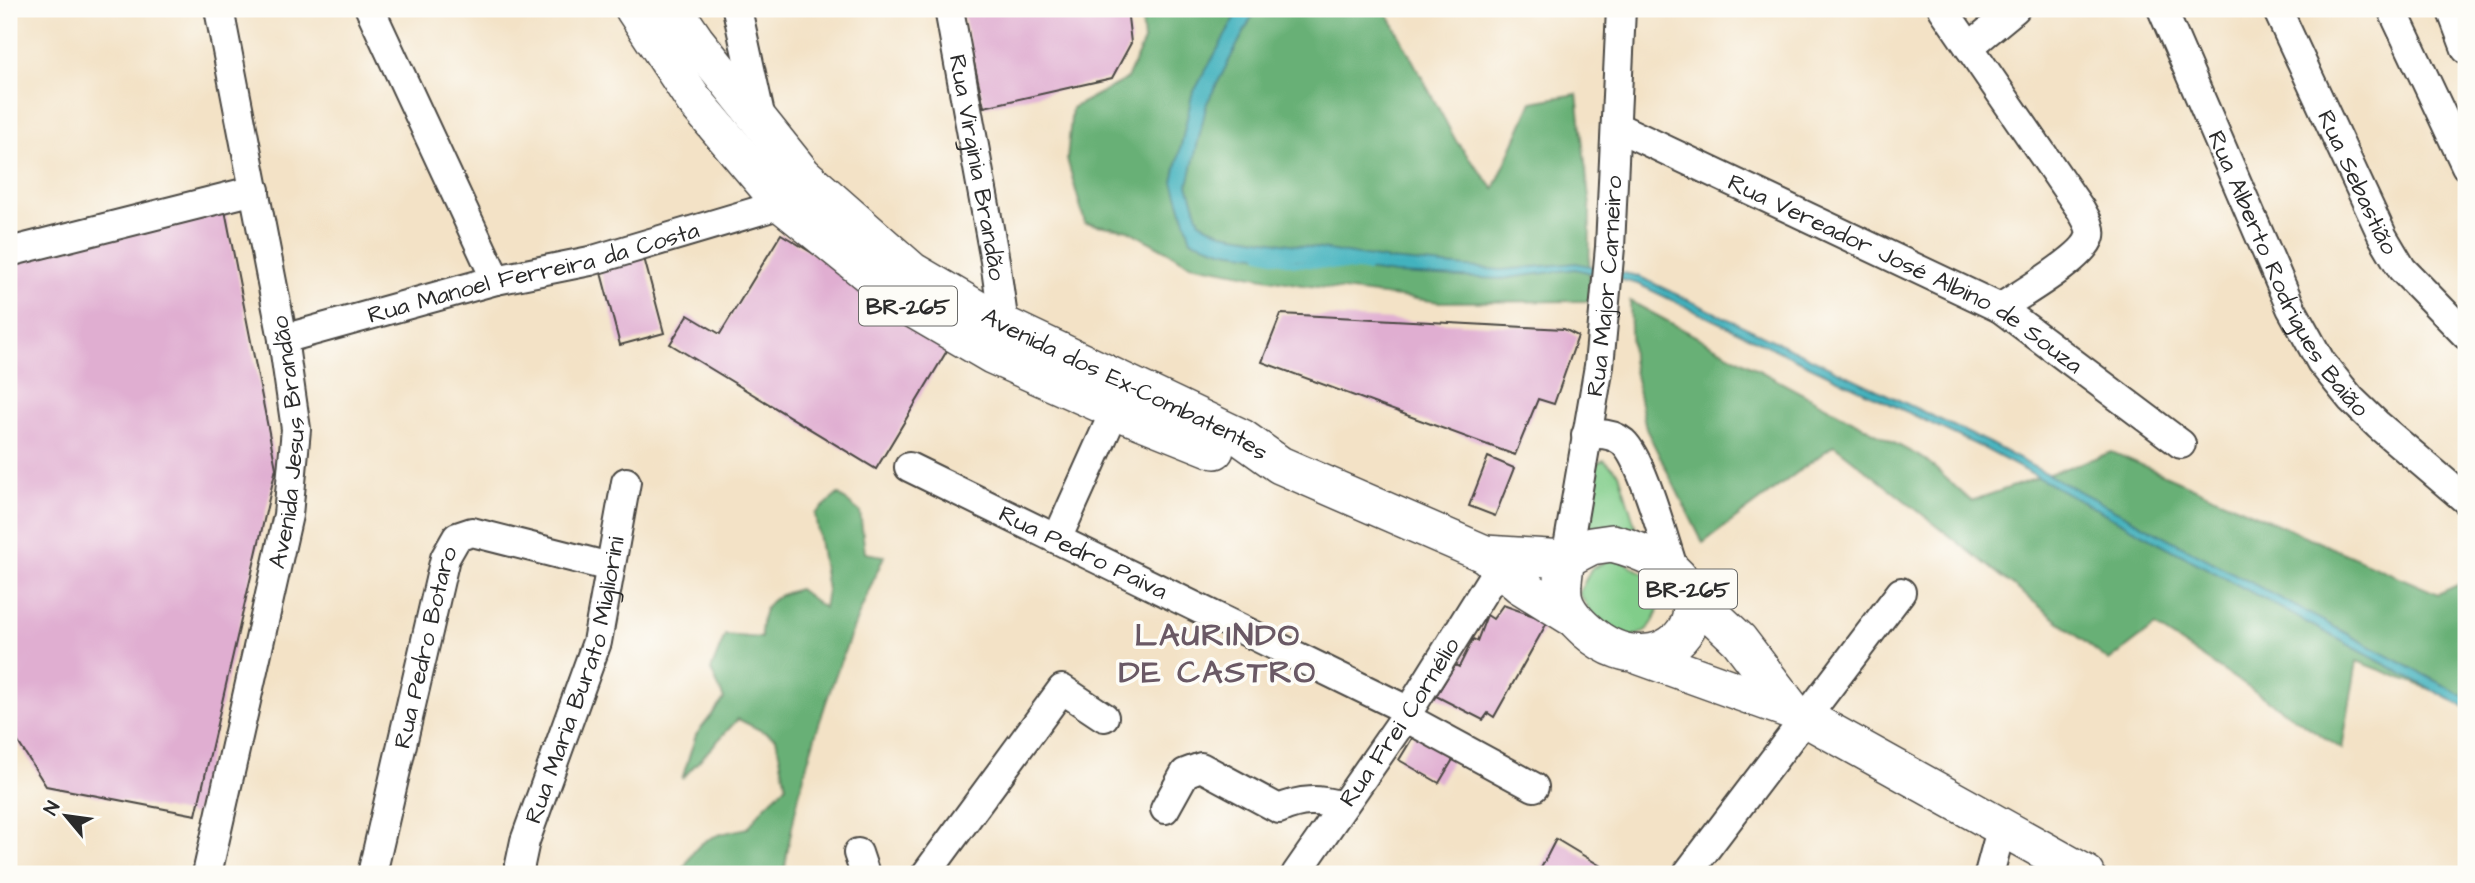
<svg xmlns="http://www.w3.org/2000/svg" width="2475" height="883" viewBox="0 0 2475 883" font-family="'Architects Daughter',sans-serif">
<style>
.green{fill:#81cd8a;stroke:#567c5a;stroke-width:2}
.forest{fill:#68b076;stroke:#4a6e50;stroke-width:2}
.water{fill:#43b2be;stroke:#376e74;stroke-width:2}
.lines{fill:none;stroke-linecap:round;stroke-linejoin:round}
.stream{stroke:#43b2be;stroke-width:6}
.building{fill:#e0aed1}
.minor-casing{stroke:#494642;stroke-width:32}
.major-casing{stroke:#494642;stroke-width:40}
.minor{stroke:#fff;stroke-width:28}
.major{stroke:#fff;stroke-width:37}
.labels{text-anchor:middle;stroke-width:7;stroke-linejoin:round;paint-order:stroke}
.shield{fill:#fdfcf7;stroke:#6a6a68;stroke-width:2}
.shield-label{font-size:23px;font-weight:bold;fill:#2b2b2b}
.street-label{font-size:24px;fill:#2b2b2b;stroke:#fdfcf7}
.district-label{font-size:32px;font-weight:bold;letter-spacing:2px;fill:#6a5965;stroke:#fdfcf7}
</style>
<rect width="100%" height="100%" fill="#fdfcf7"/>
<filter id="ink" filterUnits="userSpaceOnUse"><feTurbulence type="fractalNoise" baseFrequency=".0143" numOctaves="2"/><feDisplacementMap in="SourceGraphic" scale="14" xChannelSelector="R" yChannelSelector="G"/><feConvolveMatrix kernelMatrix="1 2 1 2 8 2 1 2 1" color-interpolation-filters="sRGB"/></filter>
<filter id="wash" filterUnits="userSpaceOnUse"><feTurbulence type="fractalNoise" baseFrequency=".00686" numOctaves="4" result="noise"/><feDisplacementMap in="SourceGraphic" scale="28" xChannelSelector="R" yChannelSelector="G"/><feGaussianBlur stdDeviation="1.57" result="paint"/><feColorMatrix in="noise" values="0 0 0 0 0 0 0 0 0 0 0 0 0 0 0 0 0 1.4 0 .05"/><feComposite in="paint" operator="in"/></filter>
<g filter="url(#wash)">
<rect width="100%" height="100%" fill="#f3e2c6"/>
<!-- green -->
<g class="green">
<path d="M1604 460 1619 473 1637 532 1582 530 1595 464Z"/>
<path d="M1614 557 1657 581C1663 602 1658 629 1634 636 1626 639 1614 637 1606 637L1579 593 1591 569Z"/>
</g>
<!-- forest -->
<g class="forest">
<path d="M1141 9H1385L1456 141 1494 189 1532 102 1577 94 1590 206 1589 301 1440 302 1302 285 1190 264 1128 230 1085 223 1067 159 1072 108 1127 79 1144 41Z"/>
<path d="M1630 301 1926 460 1971 501 2112 452 2438 594 2466 581V703L2357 661 2342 749 2155 626 2109 661 1834 445 1703 543 1646 429 1632 360Z"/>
<path d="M838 494 860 512 865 553 884 556C839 656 799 765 784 874H682C695 838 713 835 748 828L763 808 786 786 776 738 738 719 682 779 696 735 724 699 711 670 725 635 761 638C762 605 766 598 799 589L824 608 827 590 815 514Z"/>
</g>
<!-- water -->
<path class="water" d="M1240 9H1256L1207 103 1188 185 1200 222 1222 233 1390 260 1501 270 1576 263 1638 276 1989 443 2466 697V708L1985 449 1638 284 1575 269 1502 279 1395 274 1225 251 1191 240 1173 182 1192 95Z"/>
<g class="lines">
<!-- stream -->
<path class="stream" d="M1260 255 1295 263 1367 269"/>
</g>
<g id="blocks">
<!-- building -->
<g class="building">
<path d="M962 9H1127L1131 43 1112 78 984 107Z"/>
<path d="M225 210 276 468 196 815 46 786 9 728V261Z"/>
<path d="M781 234 954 339 876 469 670 344 688 315 720 334Z"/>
<path d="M643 254 664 333 620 345 599 265Z"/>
<path d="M1281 314 1564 329 1578 336 1554 404 1538 399 1515 455 1262 362Z"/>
<path d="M1488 457 1514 468 1495 516 1469 506Z"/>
<path d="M1503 605 1548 621 1494 717 1488 713 1483 720 1436 696 1455 665 1459 667 1473 639 1477 641 1487 615 1493 619Z"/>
<path d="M1416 732 1455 756 1439 783 1399 760Z"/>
<path d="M1556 839 1614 874H1538Z"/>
</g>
</g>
</g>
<g filter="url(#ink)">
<use href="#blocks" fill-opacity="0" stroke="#494642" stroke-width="2"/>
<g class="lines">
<defs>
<g id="minor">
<path d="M370 9 496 280"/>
<path d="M737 9 761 119"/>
<path id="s1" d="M949 9 995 261 1004 325"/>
<path d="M1943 9 2081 210C2085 218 2092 227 2090 236 2086 257 2019 295 2000 308"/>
<path id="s2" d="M2162 9 2291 308 2321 362 2351 399 2378 425 2466 500"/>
<path id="s3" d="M2277 9 2383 237 2402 269 2466 335"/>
<path d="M2392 9 2466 166"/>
<path d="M2451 9 2466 49"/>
<path d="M1969 47 2015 9"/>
<path id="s4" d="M1617 127 2000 308 2181 444"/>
<path d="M9 252 255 190"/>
<path id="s5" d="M283 339 496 280 590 261 782 204"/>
<path d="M1586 435C1599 433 1612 433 1623 442 1643 460 1664 542 1674 570"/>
<path id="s6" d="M909 467 1409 711"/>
<path d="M1057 539 1115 410"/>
<path id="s7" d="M1566 559 1599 366 1610 247 1621 9"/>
<path d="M1405 717 1534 787"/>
<path d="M1165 809 1185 773 1201 767 1279 809C1301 799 1318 799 1342 806"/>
<path d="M858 853 865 874"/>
<path id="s8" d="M207 874 288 515 296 429 283 339 219 9"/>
<path id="s9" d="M372 874 445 558 457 537 472 532 610 567"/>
<path id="s10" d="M518 874 525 841 597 642 626 482"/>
<path d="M926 874 1062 689 1104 717"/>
<path id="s11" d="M1296 874 1405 717 1505 557"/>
<path d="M1687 874 1901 592"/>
<path d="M1989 874 2002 826"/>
</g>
<g id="major">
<path d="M634 9 694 100 782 204 908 306 992 355 1115 410 1215 450"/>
<path id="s12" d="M674 9 695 40 803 175 912 271 1004 325 1242 438 1280 465 1485 554 1566 559"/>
<path d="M1612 543C1761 580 1670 704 1587 631 1559 606 1560 595 1566 559L1591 546Z"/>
<path d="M1485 554 1520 585 1570 616"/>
<path d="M1691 595 1739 640 1793 711"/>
<path d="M1640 656 1793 711 2086 874"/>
</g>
</defs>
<!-- minor casing -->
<use href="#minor" class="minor-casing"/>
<!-- major casing -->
<use href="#major" class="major-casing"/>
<!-- minor -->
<use href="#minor" class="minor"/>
<!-- major -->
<use href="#major" class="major"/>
</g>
</g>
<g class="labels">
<!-- shield labels -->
<g class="shield">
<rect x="859" y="286.5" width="98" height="39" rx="5"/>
<rect x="1639" y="569.5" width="98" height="39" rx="5"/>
</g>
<g class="shield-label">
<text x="908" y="314">BR-265</text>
<text x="1688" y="597">BR-265</text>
</g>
<!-- street labels -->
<g class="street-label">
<text dy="8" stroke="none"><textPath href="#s1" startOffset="161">Rua Virginia Brandão</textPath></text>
<text dy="8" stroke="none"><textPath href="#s3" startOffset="191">Rua Sebastião</textPath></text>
<text dy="8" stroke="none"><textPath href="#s2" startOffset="294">Rua Alberto Rodrigues Baião</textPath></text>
<text dy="8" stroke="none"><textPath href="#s5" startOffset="259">Rua Manoel Ferreira da Costa</textPath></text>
<text dy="8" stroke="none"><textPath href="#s4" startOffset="324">Rua Vereador José Albino de Souza</textPath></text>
<text dy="8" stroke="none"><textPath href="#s7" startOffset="276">Rua Major Carneiro</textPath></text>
<text dy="8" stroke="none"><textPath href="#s12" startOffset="597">Avenida dos Ex-Combatentes</textPath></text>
<text dy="8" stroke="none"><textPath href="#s8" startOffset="441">Avenida Jesus Brandão</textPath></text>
<text dy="8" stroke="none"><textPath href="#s6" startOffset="194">Rua Pedro Paiva</textPath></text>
<text dy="8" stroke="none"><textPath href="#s9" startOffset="233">Rua Pedro Botaro</textPath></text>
<text dy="8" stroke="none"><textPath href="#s10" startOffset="203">Rua Maria Burato Migliorini</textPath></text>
<text dy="8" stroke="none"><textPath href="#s11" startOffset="184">Rua Frei Cornélio</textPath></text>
</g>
<!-- district labels -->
<g class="district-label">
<text x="1218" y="645">LAURINDO<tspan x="1218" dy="37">DE CASTRO</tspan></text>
</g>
</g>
<!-- margin -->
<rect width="2475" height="883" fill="none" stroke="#fdfcf7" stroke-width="35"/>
<!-- north arrow -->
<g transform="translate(66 816) rotate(299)" stroke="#fdfcf7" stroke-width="5" paint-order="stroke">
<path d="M0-5L12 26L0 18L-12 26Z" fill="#2b2b2b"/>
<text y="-10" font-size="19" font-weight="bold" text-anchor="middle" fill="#2b2b2b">N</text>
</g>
</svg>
